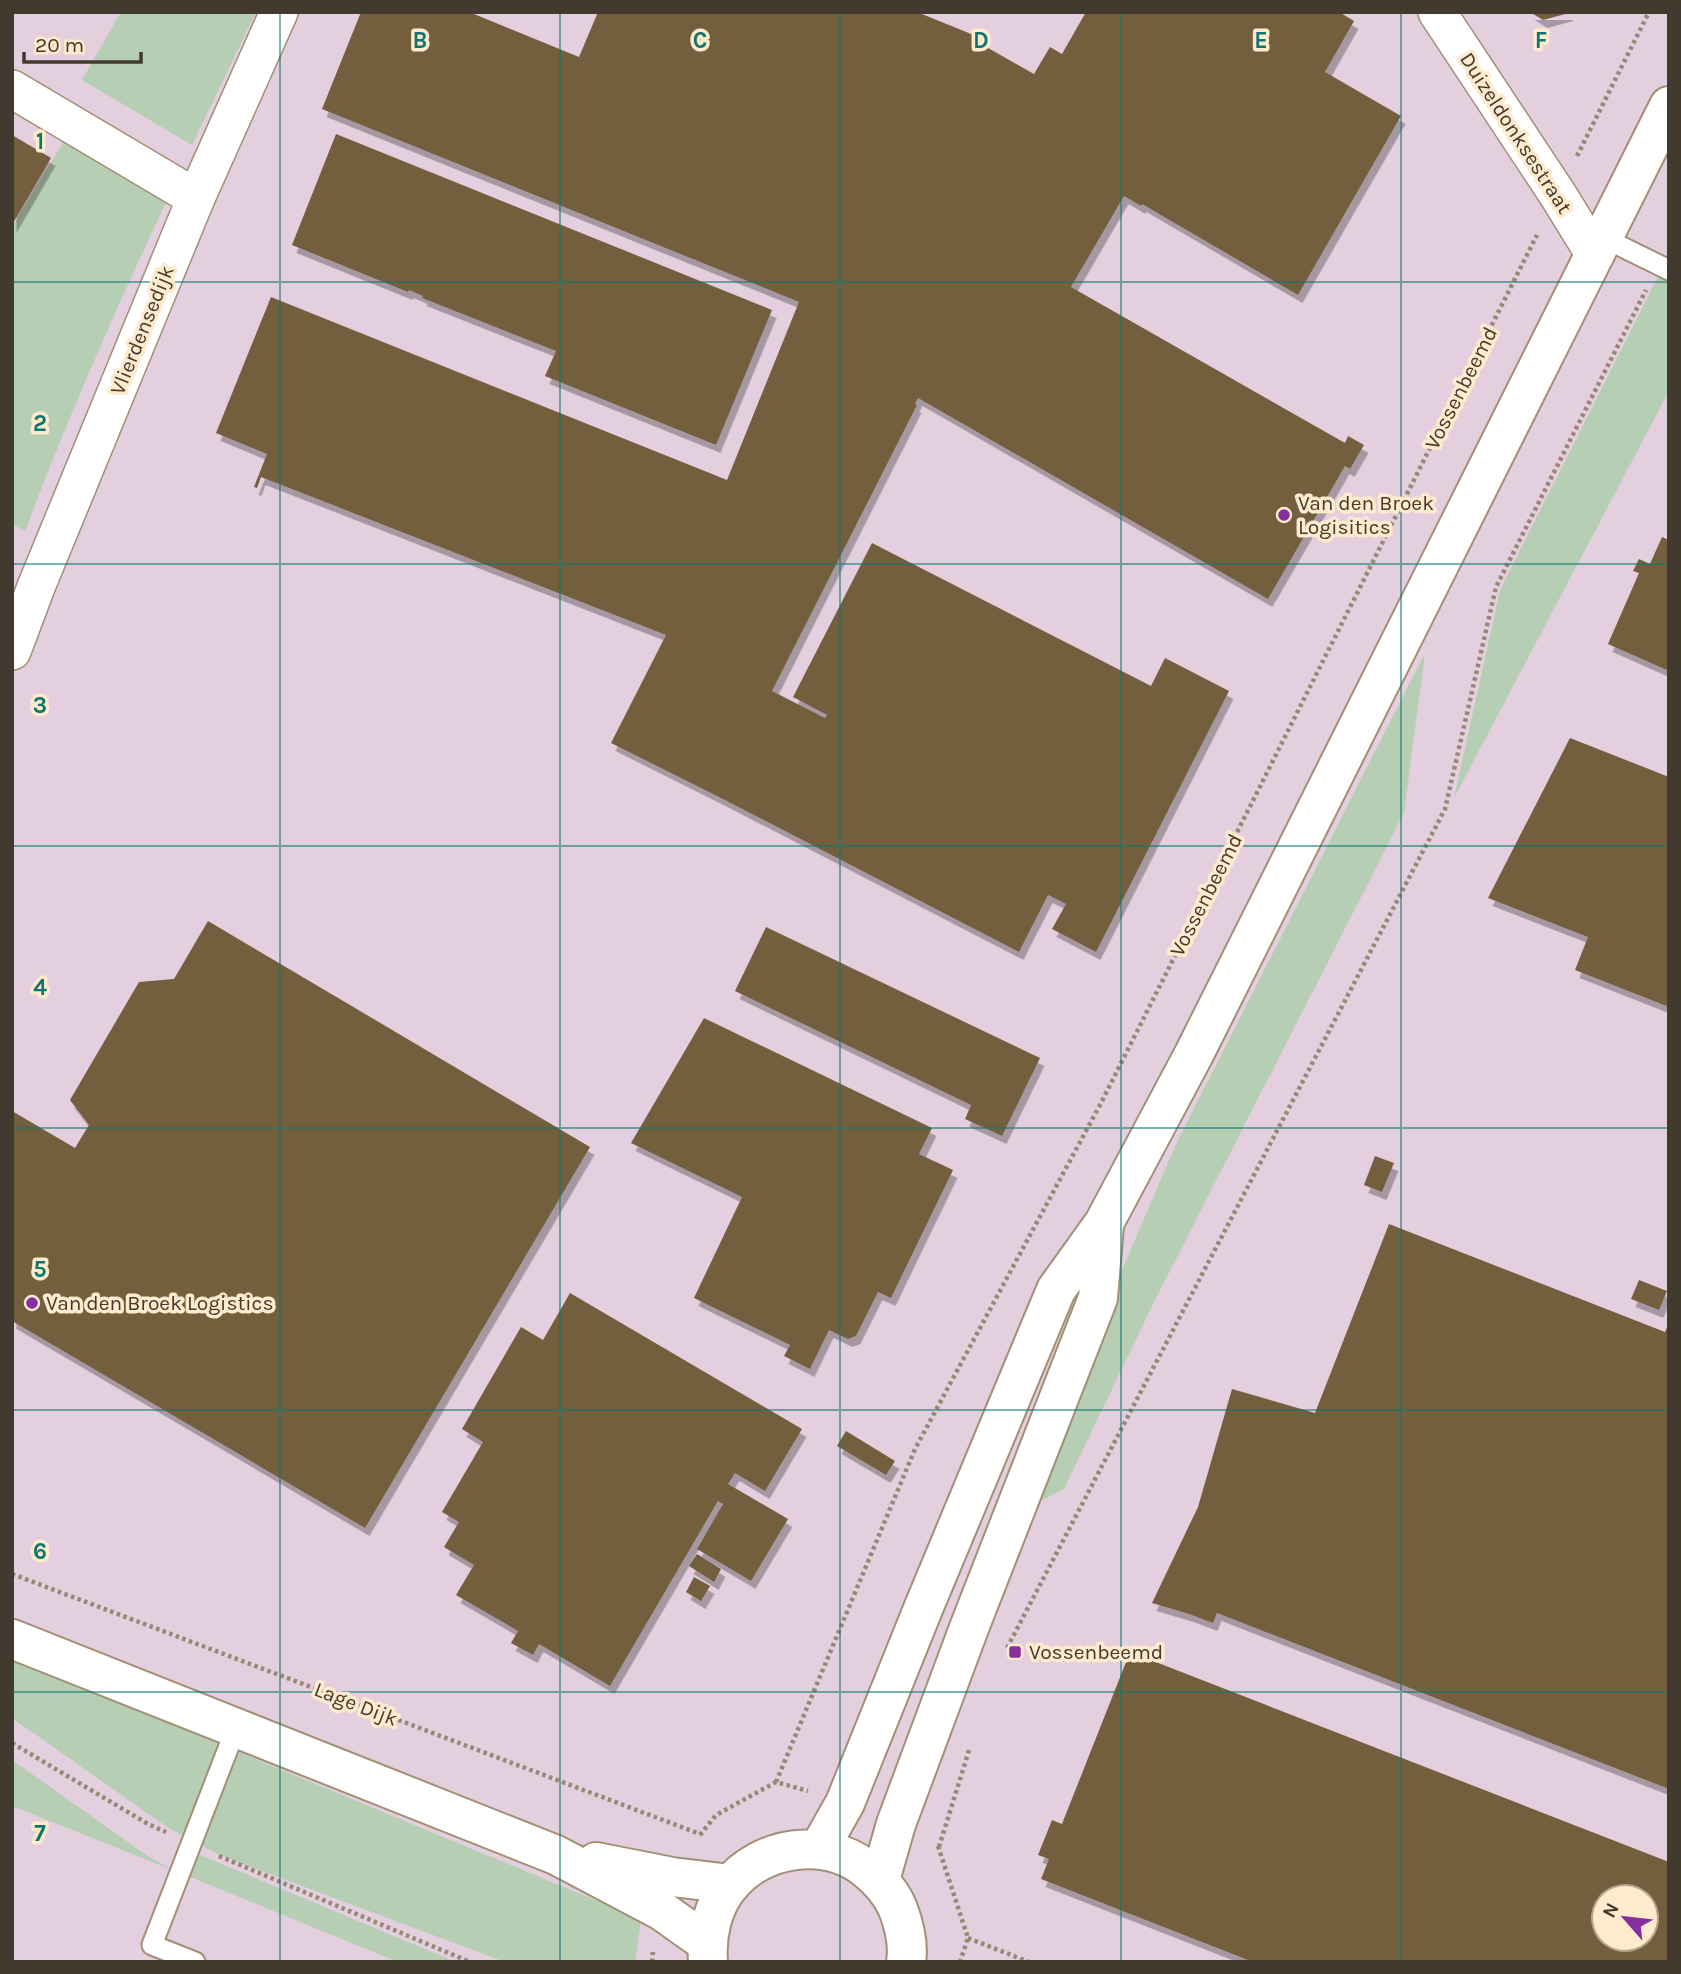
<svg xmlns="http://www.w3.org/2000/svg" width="1681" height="1974" viewBox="0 0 1681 1974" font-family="Karla,sans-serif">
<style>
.industrial{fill:#e3cfde;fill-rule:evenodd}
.green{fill:#b6ceb3}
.building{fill:#735e3e;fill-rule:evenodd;filter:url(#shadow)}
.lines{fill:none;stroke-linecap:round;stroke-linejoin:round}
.lane-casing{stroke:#a28f74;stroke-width:23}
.street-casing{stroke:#a28f74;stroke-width:40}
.secondary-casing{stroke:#a28f74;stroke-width:42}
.path{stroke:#968874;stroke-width:4.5;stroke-dasharray:3.5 3.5;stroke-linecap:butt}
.lane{stroke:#fff;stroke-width:19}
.street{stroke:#fff;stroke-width:37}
.secondary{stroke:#fff;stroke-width:38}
.grid{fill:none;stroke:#0f766e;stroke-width:2;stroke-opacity:0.55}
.poi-dot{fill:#85309e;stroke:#feeacc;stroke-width:2.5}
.labels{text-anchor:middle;stroke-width:7;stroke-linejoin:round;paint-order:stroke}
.street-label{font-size:21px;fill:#423a2e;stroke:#feeacc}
.poi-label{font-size:21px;fill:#423a2e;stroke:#feeacc;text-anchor:start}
.grid-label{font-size:23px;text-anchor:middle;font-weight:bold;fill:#0f766e;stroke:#feeacc;stroke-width:7;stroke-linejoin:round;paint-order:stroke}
</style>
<defs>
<filter id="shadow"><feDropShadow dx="4.5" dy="8" stdDeviation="0" flood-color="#0004"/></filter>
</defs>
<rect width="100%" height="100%" fill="#f1ddbf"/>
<!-- industrial -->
<path class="industrial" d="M12 12H1669V1962H12ZM1604 1897H1646V1939H1604Z"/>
<!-- green -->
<g class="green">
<path d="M121 12H256L192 145 82 80Z"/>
<path d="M67 136 169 196C117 306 68 417 25 531L12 524V227Z"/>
<path d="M1669 255V391L1454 798 1500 590Z"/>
<path d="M1425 653 1404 813 1152 1306 1064 1489 1033 1505 1119 1277 1177 1142Z"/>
<path d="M12 1658 641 1919 635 1962H505L217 1854 167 1827 12 1718Z"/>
<path d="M12 1760 149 1857 175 1871 12 1806Z"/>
<path d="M193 1852 456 1962H398L183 1874Z"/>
</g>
<!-- building -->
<g class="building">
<path d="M361 12H469L579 57 598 12H917L976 36 974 40 1034 74 1050 47 1062 54 1086 12H1339L1354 21 1325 72 1401 116 1298 295 1142 204 1141 206 1124 196 1071 287 1345 443 1348 436 1364 445 1350 469 1345 466 1268 599 918 398 915 404 917 405 772 691 825 718 827 715 793 697 872 543 1151 686 1165 658 1229 691 1096 952 1052 929 1066 904 1048 895 1019 952 719 797 611 743 666 635 261 477 257 488 254 487 267 454 216 433 271 297 727 480 799 302 322 109Z"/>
<path d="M1530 12H1568L1569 13 1543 20Z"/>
<path d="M336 134 772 310 716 445 545 376 556 351 422 298 423 296 409 290 408 292 292 245Z"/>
<path d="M12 135 51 158 12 225Z"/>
<path d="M1662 537 1669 540V671L1608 644 1639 573 1633 571 1639 559 1650 564Z"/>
<path d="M1570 738 1669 777V1007L1575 970 1588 937 1488 898Z"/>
<path d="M208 921 590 1147 365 1528 12 1321V1111L75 1148 89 1125 70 1100 139 982 174 979Z"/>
<path d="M766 927 1040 1058 1002 1136 965 1119 971 1105 735 991Z"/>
<path d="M704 1018 932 1128 919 1154 953 1170 891 1298 878 1292 856 1336 848 1339 829 1330 810 1369 784 1356 790 1345 694 1298 742 1197 631 1143Z"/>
<path d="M1375 1156 1394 1163 1382 1192 1364 1185Z"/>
<path d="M1389 1224 1665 1332 1669 1323V1789L1217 1613 1213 1623 1189 1614 1152 1603 1198 1507 1232 1389 1315 1413Z"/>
<path d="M1639 1280 1667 1291 1659 1310 1631 1299Z"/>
<path d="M570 1293 802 1429 765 1491 735 1473 728 1484 788 1519 751 1581 697 1549 723 1504 718 1501 610 1686 539 1644 533 1655 511 1643 518 1631 456 1595 474 1565 444 1547 459 1522 442 1512 483 1442 462 1429 521 1327 543 1340Z"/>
<path d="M846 1431 895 1461 886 1475 837 1446Z"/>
<path d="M697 1554 721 1569 714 1582 689 1566Z"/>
<path d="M694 1577 710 1586 701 1601 686 1592Z"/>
<path d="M1130 1652 1669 1862V1962H1253L1041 1879 1049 1859 1038 1855 1052 1820 1062 1824ZM1604 1897H1646V1939H1604Z"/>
</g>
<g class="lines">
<defs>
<g id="lane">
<path d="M1604 238 1669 270"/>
<path d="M195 1962 152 1945 236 1728"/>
</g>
<g id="street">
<path d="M1437 12 1558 195 1595 255"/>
<path d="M12 89 196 198"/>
<path d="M12 651 36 587 196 198 279 12"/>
</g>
<g id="secondary">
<path d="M12 1639 556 1855 662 1911 707 1943"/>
<path d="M819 1849 845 1803 923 1609 1056 1290 1104 1223 1194 1054 1669 106"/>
<path d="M596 1862 672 1877 731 1884"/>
<path d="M880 1880 896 1824 969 1628 1098 1298 1104 1225"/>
<path d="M708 1962C706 1936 712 1907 729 1886 761 1846 824 1837 865 1868 879 1879 891 1892 898 1909 904 1925 909 1944 906 1962"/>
</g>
</defs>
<!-- lane casing -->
<use href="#lane" class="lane-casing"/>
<!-- street casing -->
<use href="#street" class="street-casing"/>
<!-- secondary casing -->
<use href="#secondary" class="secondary-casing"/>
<!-- path -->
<g class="path">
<path d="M1577 156 1649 12"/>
<path d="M12 1574 700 1834"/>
<path d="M1007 1648 1445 809 1496 587 1646 290"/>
<path d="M12 1743 148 1824 166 1832"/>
<path d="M776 1782 915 1449 1101 1103 1537 235"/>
<path d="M700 1835 716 1815 776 1782 808 1791"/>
<path d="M938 1846 968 1938 960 1962"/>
<path d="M939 1847 970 1747"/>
<path d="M219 1856 470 1962"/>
<path d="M968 1938 1029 1962"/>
<path d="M652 1962 653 1952"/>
</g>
<!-- lane -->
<use href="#lane" class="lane"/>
<!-- street -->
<use href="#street" class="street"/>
<!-- secondary -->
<use href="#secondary" class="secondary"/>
</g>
<!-- grid -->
<path class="grid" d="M280 12V1962M560 12V1962M840 12V1962M1121 12V1962M1401 12V1962M12 282H1669M12 564H1669M12 846H1669M12 1128H1669M12 1410H1669M12 1692H1669"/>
<!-- markers -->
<g class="poi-dot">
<circle cx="1284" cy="515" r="7"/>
<circle cx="32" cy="1303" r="7"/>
<rect x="1008" y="1645" width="14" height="14" rx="3.5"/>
</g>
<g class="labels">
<!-- street labels -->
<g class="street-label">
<text transform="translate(1516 133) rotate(57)" y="7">Duizeldonksestraat</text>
<text transform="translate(142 330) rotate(-68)" y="7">Vlierdensedijk</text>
<text transform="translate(1461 388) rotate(-63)" y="7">Vossenbeemd</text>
<text transform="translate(1206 895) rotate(-63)" y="7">Vossenbeemd</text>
<text transform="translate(356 1704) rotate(21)" y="7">Lage Dijk</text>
</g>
<!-- poi labels -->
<g class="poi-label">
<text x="1298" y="510">Van den Broek<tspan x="1298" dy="24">Logisitics</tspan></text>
<text x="46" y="1310">Van den Broek Logistics</text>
<text x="1029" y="1659">Vossenbeemd</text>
</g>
</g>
<g class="grid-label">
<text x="420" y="48">B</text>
<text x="700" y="48">C</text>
<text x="981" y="48">D</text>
<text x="1261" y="48">E</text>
<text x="1541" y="48">F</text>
<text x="40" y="149">1</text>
<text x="40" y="431">2</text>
<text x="40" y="713">3</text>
<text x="40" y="995">4</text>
<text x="40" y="1277">5</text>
<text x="40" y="1559">6</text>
<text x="40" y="1841">7</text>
</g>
<!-- border -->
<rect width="1681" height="1974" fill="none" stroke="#423a2e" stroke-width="28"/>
<!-- north arrow -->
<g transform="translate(1625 1918) rotate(298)"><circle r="33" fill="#feeacc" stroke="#b3a48d" stroke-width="2"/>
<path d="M0-5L12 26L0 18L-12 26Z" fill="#85309e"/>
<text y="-10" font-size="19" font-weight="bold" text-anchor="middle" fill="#423a2e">N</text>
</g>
<!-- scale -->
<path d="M24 52v10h117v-10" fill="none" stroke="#423a2e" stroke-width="3.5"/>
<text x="35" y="52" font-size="21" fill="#423a2e" stroke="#feeacc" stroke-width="5" paint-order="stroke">20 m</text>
</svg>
